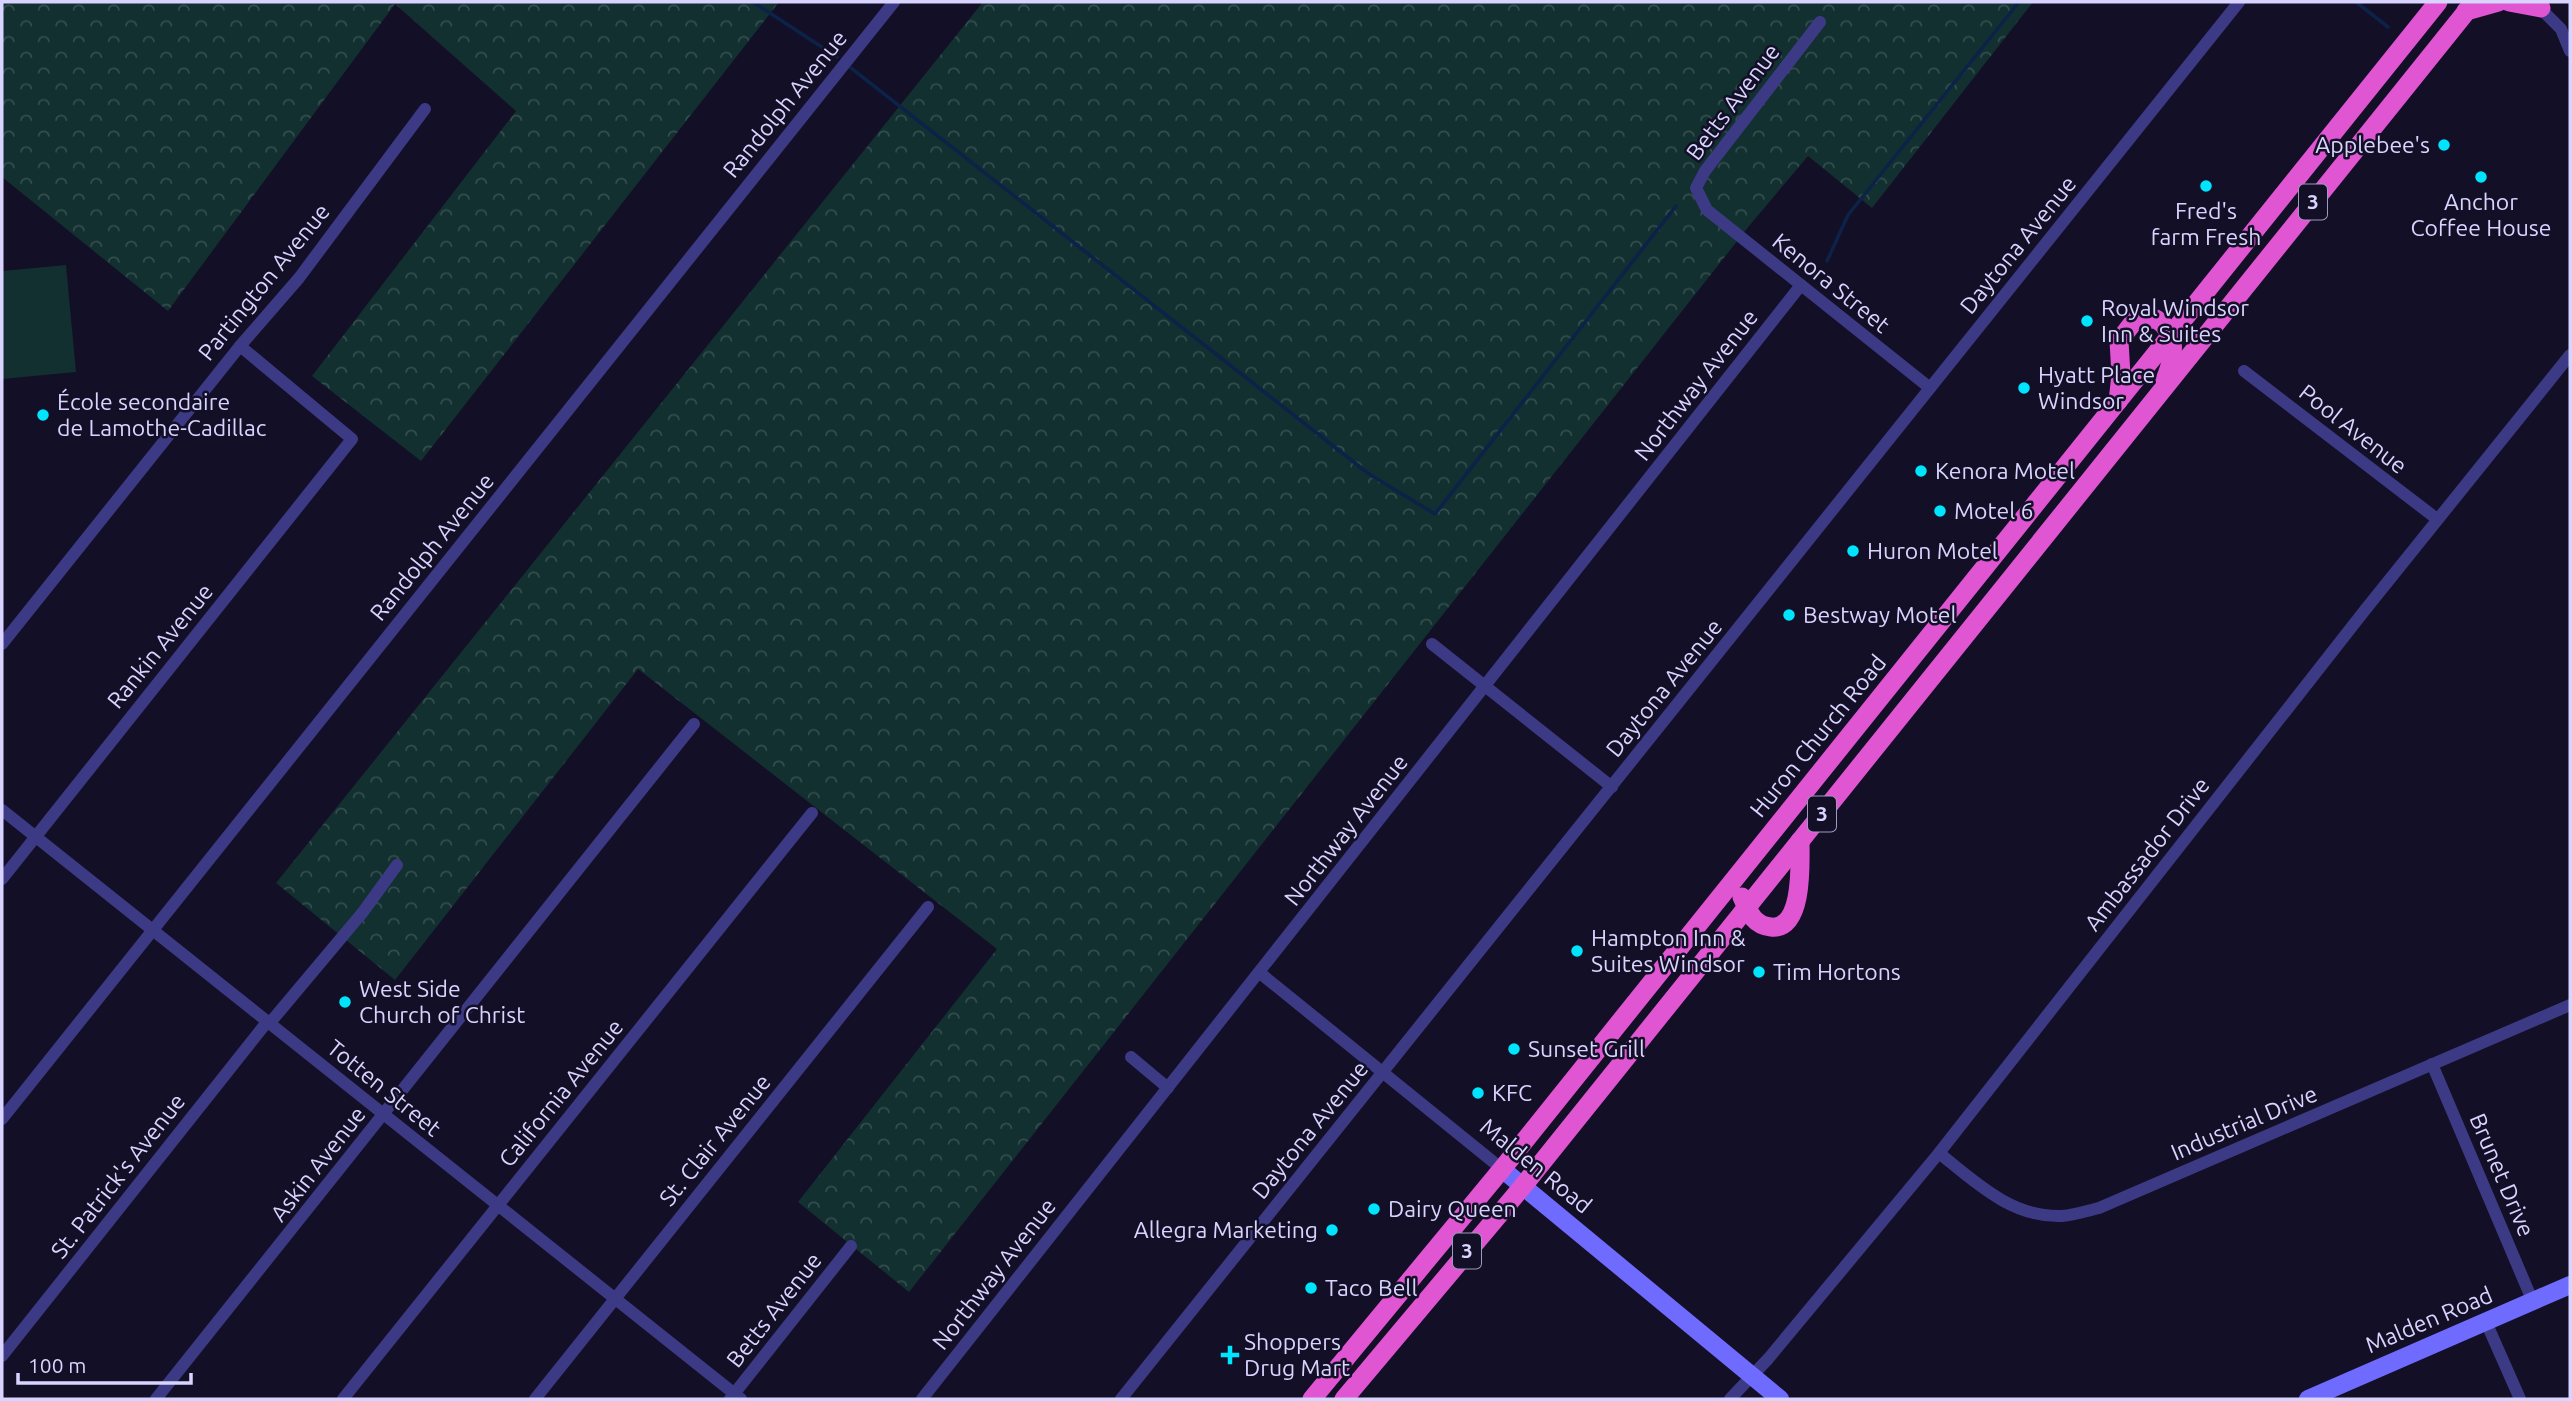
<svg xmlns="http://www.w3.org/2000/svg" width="2572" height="1401" viewBox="0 0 2572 1401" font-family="Ubuntu,sans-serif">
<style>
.forest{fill:url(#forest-crowns)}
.garden{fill:#12302f}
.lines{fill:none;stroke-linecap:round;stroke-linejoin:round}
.stream{stroke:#0c2248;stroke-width:3.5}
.minor{stroke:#3d3a85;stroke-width:12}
.secondary{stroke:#6f6bff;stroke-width:18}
.trunk{stroke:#e055d1;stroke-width:19}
.poi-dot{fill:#00e5ff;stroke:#130f26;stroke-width:2.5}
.labels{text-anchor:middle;stroke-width:5;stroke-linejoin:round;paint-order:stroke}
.shield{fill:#130f26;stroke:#9e99be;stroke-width:2}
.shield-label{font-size:21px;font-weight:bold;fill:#d9d4ff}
.street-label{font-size:23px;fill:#d9d4ff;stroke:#130f26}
.poi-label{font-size:23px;fill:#d9d4ff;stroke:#130f26;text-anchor:start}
</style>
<defs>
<pattern id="forest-crowns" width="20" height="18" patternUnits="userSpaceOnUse" patternTransform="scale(1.75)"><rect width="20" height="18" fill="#12302f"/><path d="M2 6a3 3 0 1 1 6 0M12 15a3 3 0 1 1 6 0" fill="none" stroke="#344d4e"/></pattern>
</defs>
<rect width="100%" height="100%" fill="#130f26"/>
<!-- forest -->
<g class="forest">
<path d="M2 2H779L421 461 312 376 516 111 395 4 168 311 2 177Z"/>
<path d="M983 2H2033L1872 208 1808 156 1749 226 909 1292 798 1202 997 949 638 669 395 980 276 883Z"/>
</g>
<!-- garden -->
<path class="garden" d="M66 265 76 372 2 379V271Z"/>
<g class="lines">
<!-- stream -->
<g class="stream">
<path d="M753 2 837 57"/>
<path d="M2356 2 2388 27"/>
<path d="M851 68 1369 474 1435 514 1676 206"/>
<path d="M1827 261 1848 215 2019 2"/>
</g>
<!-- minor -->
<g class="minor">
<path d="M2536 4 2561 29 2570 51"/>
<path d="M1820 22 1705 171 1696 188 1707 210 1930 388"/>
<path d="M2244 371 2437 519"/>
<path d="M2 644 240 346 299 278 425 109"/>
<path d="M1432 644 1612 787"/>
<path d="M2 810 741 1399"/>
<path d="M2 879 352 439 240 346"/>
<path d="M1260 973 1502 1169"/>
<path d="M269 1024 363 912 397 865"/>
<path d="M1131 1057 1168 1088"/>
<path d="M2432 1064 2533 1302"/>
<path d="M2 1119 894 2"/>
<path d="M1939 1153C1975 1182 2012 1218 2062 1216 2074 1215 2087 1211 2099 1208L2570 1005"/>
<path d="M2486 1322 2520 1399"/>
<path d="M2 1356 267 1022"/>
<path d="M156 1399 694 724"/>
<path d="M343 1399 812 813"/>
<path d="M535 1399 928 907"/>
<path d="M730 1399 851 1246"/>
<path d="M922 1399 1801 285"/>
<path d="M1121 1399 2239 2"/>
<path d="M1730 1399 1768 1359 1939 1153 2365 610 2570 355"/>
</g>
<!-- secondary -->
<g class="secondary">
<path d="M1502 1169 1780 1399"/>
<path d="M2308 1399 2570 1285"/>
</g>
<!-- trunk -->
<g class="trunk">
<path d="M2509 2 2541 8"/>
<path d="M2466 11 2498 2"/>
<path d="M2118 401 2121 375 2119 341 2135 320 2156 319C2179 333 2174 359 2165 380"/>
<path d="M1742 897C1749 912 1753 925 1771 927 1804 931 1800 861 1800 841"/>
<path d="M1312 1399 1502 1169 2438 2"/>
<path d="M1344 1399 1523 1186 2474 2"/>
</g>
</g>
<!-- markers -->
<g class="poi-dot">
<circle cx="2444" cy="145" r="7"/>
<circle cx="2481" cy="177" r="7"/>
<circle cx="2206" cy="186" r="7"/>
<circle cx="2087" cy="321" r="7"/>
<circle cx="2024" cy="388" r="7"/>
<circle cx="43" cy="415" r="7"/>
<circle cx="1921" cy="471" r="7"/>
<circle cx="1940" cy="511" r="7"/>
<circle cx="1853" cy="551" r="7"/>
<circle cx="1789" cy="615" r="7"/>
<circle cx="1577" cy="951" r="7"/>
<circle cx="1759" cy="972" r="7"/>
<circle cx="345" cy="1002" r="7"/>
<circle cx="1514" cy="1049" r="7"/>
<circle cx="1478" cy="1093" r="7"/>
<circle cx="1374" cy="1209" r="7"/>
<circle cx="1332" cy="1230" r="7"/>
<circle cx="1311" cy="1288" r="7"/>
<path d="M1226.5 1344.5h7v7h7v7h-7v7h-7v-7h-7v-7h7z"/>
</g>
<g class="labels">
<!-- shield labels -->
<g class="shield">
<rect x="2299" y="184.5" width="28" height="35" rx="5"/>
<rect x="1808" y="796.5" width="28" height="35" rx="5"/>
<rect x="1453" y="1233.5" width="28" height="35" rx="5"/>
</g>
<g class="shield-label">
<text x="2313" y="209">3</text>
<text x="1822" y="821">3</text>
<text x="1467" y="1258">3</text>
</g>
<!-- street labels -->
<g class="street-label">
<text transform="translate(1733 102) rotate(-53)" y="8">Betts Avenue</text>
<text transform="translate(785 104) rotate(-51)" y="8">Randolph Avenue</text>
<text transform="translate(2018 245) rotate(-51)" y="8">Daytona Avenue</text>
<text transform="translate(264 282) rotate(-51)" y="8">Partington Avenue</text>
<text transform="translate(1831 283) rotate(39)" y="8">Kenora Street</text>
<text transform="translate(1696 385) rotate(-52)" y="8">Northway Avenue</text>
<text transform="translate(2353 429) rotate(38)" y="8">Pool Avenue</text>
<text transform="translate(432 547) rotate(-51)" y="8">Randolph Avenue</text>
<text transform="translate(160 646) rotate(-51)" y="8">Rankin Avenue</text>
<text transform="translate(1664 688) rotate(-51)" y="8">Daytona Avenue</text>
<text transform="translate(1818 736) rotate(-51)" y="8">Huron Church Road</text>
<text transform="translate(1346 830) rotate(-52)" y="8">Northway Avenue</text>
<text transform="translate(2147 854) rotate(-52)" y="8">Ambassador Drive</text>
<text transform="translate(384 1088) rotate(39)" y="8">Totten Street</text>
<text transform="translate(561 1093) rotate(-51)" y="8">California Avenue</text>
<text transform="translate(2244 1123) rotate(-23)" y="8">Industrial Drive</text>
<text transform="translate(1310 1130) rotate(-51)" y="8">Daytona Avenue</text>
<text transform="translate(715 1140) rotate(-51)" y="8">St. Clair Avenue</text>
<text transform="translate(318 1164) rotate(-52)" y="8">Askin Avenue</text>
<text transform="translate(1536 1166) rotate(39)" y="8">Malden Road</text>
<text transform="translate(2502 1175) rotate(67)" y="8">Brunet Drive</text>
<text transform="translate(118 1176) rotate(-52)" y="8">St. Patrick's Avenue</text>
<text transform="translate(994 1274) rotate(-52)" y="8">Northway Avenue</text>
<text transform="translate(774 1310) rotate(-52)" y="8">Betts Avenue</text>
<text transform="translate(2429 1320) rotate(-23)" y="8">Malden Road</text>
</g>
<!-- poi labels -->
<g class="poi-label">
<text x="2430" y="153" text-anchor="end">Applebee's</text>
<text x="2481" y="210" text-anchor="middle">Anchor<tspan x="2481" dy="26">Coffee House</tspan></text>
<text x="2206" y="219" text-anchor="middle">Fred's<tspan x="2206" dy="26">farm Fresh</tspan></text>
<text x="2101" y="316">Royal Windsor<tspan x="2101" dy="26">Inn &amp; Suites</tspan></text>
<text x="2038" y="383">Hyatt Place<tspan x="2038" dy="26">Windsor</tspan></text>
<text x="57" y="410">École secondaire<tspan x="57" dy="26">de Lamothe-Cadillac</tspan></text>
<text x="1935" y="479">Kenora Motel</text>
<text x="1954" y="519">Motel 6</text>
<text x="1867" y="559">Huron Motel</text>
<text x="1803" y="623">Bestway Motel</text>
<text x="1591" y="946">Hampton Inn &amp;<tspan x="1591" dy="26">Suites Windsor</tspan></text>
<text x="1773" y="980">Tim Hortons</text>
<text x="359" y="997">West Side<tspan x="359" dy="26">Church of Christ</tspan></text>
<text x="1528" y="1057">Sunset Grill</text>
<text x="1492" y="1101">KFC</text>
<text x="1388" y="1217">Dairy Queen</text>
<text x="1318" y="1238" text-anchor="end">Allegra Marketing</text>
<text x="1325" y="1296">Taco Bell</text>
<text x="1244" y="1350">Shoppers<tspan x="1244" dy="26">Drug Mart</tspan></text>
</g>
</g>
<!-- border -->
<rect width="2572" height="1401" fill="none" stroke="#d9d4ff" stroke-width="7"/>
<!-- scale -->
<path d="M18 1373v10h173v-10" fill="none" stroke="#d9d4ff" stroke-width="3.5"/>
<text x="28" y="1373" font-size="21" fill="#d9d4ff" stroke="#130f26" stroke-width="5" paint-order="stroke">100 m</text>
</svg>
